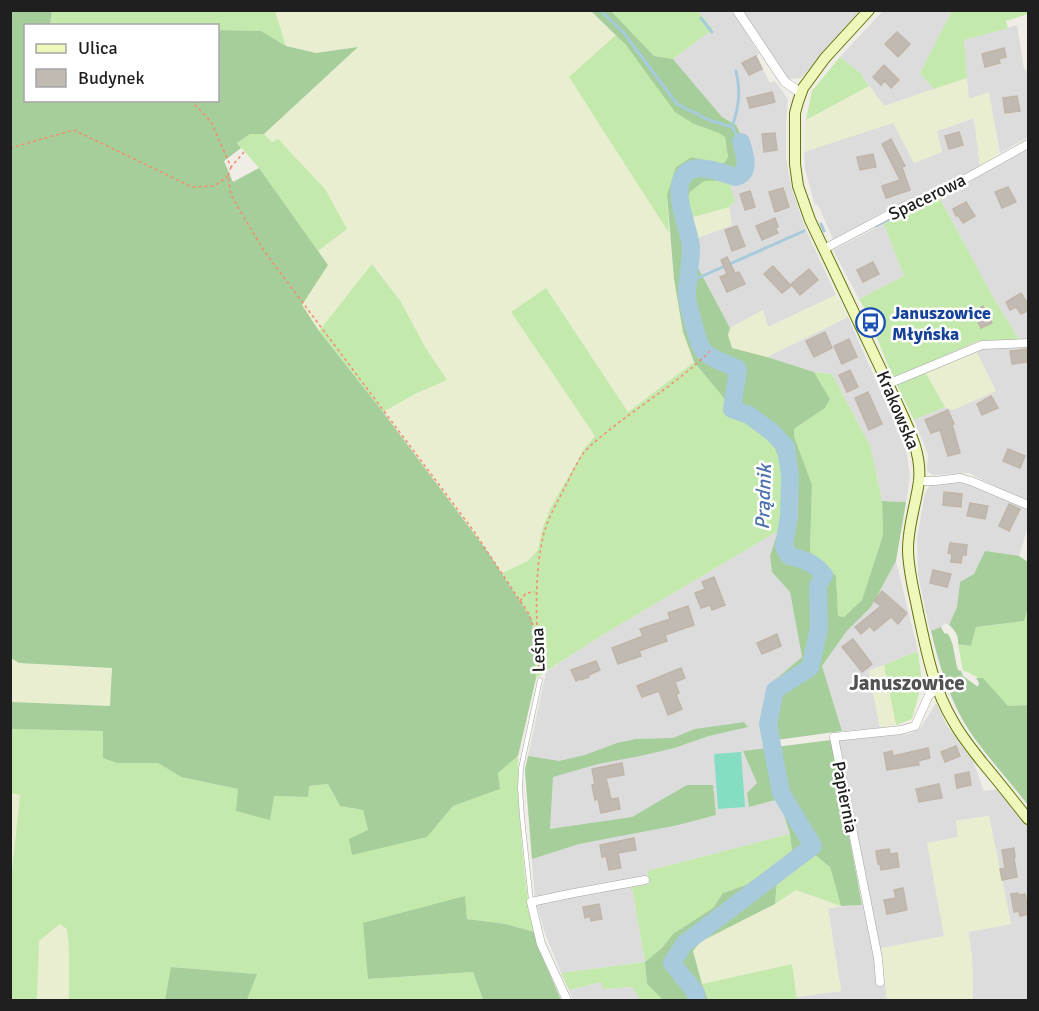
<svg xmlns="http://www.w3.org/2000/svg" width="1039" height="1011" viewBox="0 0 1039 1011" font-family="Signika,sans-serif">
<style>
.residential{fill:#dddcdc}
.farmland{fill:#e9eed1}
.grass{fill:#c4e9ac}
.forest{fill:#a5ce9b}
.pitch{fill:#85ddc4}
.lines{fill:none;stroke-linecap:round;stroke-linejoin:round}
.stream{stroke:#a7cbdc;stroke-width:3}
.river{stroke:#a7cbdc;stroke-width:18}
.building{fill:#c0bab2;stroke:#c1b5a8;stroke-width:1.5}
.service-casing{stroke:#a6a6a6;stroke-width:5}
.minor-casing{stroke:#a6a6a6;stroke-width:9}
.tertiary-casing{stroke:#a6a6a6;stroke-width:10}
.secondary-casing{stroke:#5e7507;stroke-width:12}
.path{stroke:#f78a6f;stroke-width:1.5;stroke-dasharray:3 3;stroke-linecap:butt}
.service{stroke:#fff;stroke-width:4}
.minor{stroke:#fff;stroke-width:8}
.tertiary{stroke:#fff;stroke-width:9}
.secondary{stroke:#eff8ba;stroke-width:10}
.labels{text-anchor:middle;stroke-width:5;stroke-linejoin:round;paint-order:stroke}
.street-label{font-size:18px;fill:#1f1f1f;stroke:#fff}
.transit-label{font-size:18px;font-weight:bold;fill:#164399;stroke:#fff;text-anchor:start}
.water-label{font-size:20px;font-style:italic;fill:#4d73ad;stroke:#fff}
.quarter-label{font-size:21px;font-weight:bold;fill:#525252;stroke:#fff}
</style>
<rect width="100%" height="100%" fill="#efede5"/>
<!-- residential -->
<g class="residential">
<path d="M698 11H731L736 16 759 54 756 56 770 83 775 81 788 99 786 120V158L791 187 806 230 836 295 768 327 763 310 730 328 694 260 692 240 732 225 729 207 735 201 729 181 746 180 736 125 722 117 673 59 713 29Z"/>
<path d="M743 11H861L801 78 788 79Z"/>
<path d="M883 11H952L920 73 934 89 884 106 860 73 840 57Z"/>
<path d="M1017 25 1024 69 1028 72V137L1000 153 989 93 968 99 964 40Z"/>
<path d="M974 118 980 167 883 212 833 239 818 205H815L805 169 804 152 893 122 915 163 937 131Z"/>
<path d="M1028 149V340L1020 341 993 297 939 197Z"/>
<path d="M884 224 904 276 859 299 833 250Z"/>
<path d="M848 317 906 449 910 475 906 502 882 501 871 448 832 374 814 372 767 357Z"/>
<path d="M988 347H1028V502L1016 497 969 473 933 475 927 471 928 454 914 420 945 407 953 410 976 350Z"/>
<path d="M956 480 969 484 1028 507V526L1019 556 985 552 974 575 960 582 957 607 949 625 945 623 941 627 931 631 930 630 918 575 917 539 925 493 930 485Z"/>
<path d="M778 531 770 556 772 572 790 592 802 657 770 684 762 742 790 834 647 871 650 884 632 887 645 962 561 973 545 933 535 899 525 770 546 672 599 637Z"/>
<path d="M896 561 918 651 869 671 880 728 842 731 822 666 846 632 871 607Z"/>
<path d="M936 703 947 726 973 761 984 791 1000 789 1028 824V1000H973L972 956 968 932 1011 924 989 816 956 821 958 837 928 843 945 936 881 948 887 1000H797V997L841 991 828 908 867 904 837 739 910 734 921 727Z"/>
<path d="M602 982 603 989 632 987 640 1000H573L569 990Z"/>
</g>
<!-- farmland -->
<g class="farmland">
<path d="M275 11H584L592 12 616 35 570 78 669 233 674 279 683 332 694 362 628 412 546 288 512 312 595 436 584 449 569 474 542 530 539 550 528 561 502 573 487 551 383 412 415 394 447 380 425 347 401 302 373 264 319 331 301 305 328 265 318 251 347 229 338 214 264 134 357 48H347L316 53 286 46Z"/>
<path d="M967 78 969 99 989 92 999 153 980 167 974 118 937 131 942 152 914 163 893 123 804 152 806 120 869 86 884 106Z"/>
<path d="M729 207 732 225 692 240 690 218Z"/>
<path d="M836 295 848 317 767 357 732 348 728 335 730 328 763 310 768 327Z"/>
<path d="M976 350 996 391 953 410 945 407 925 372Z"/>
<path d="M10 658 19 663 113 668 110 706 12 702 11 729Z"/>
<path d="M884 665 896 725 880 728 869 671Z"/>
<path d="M10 793 20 794 12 871H11Z"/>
<path d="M989 816 1011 924 968 932 972 956 973 1000H887L881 948 944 936 927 843 958 837 956 821Z"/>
<path d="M796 890 841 906 828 909 841 991 797 997 792 964 702 984 692 951 700 942 775 904Z"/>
<path d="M60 924 67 929 69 949V1000H38V941Z"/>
</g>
<!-- grass -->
<g class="grass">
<path d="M979 10 981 12 987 10 1028 11V14L1006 21 1008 28 964 40 967 78 934 89 920 73 952 11Z"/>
<path d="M52 11H275L286 46 261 31 221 30 218 34V26H50Z"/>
<path d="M611 11H698L713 29 673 59 654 56Z"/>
<path d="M616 35 626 45 694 124 720 133 725 136 728 157 725 162 720 164 692 157 667 195 669 233 569 77Z"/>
<path d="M840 57 860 73 869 86 806 120 812 91Z"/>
<path d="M250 134H264L272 142 278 139 325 189 347 229 318 251 259 168 237 143Z"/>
<path d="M704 181H729L735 201 729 207 690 218 688 197 690 192Z"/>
<path d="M939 197 993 297 1020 341H978L894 378C881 352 874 324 859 299L904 276 884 224Z"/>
<path d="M372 264 401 302 425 347 447 380 415 394 383 412 319 331Z"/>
<path d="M546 288 628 412 694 362 738 415 772 441 782 467 783 496 778 531 599 637 536 678 532 620 502 573 528 561 538 550 542 530 550 509 584 449 595 436 511 312Z"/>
<path d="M814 372 832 374 871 448 882 501 883 535 862 600 844 617 838 616 836 576 810 552 812 485 794 436V429L825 408 830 399Z"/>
<path d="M925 372 945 407 914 420 896 383Z"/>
<path d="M1028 608V705L1008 706 983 679C975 678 971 672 963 671L958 644 971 646 976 627 1024 621Z"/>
<path d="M918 651 922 683 912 719 896 725 884 665Z"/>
<path d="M11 729 103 731 117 763H158L181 777 238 789 269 819 274 796 308 797V786L328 784 340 806 363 810 368 830 427 837 453 806 500 789 498 773 518 756C519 815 522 874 534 932L506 924 467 919 465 897 368 979 473 972 483 1000H247L256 974 172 967 165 1000H69V949L67 929 60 924 39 941 37 1000H11L10 871H12L20 795 11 793Z"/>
<path d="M790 834 792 851 746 885 723 893 713 908 673 934 662 948 645 962 647 984 663 1000H640L632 987 603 989 601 982 569 990 561 973 645 962 632 887 650 884 647 871Z"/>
<path d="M814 853 830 867 841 906 796 890 775 904 777 881Z"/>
<path d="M792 964 797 1000H708L702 984Z"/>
</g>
<!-- forest -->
<g class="forest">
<path d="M11 10 52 11 50 25 26 26V100H218V34L221 30 261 31 286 46 316 53 358 47 264 134H250L237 143 241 148 224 161 233 182 259 168 328 265 302 305 319 331 383 412 487 551 532 620 536 678 518 756 498 773 500 789 453 806 427 837 352 855 349 839 368 830 363 810 340 806 328 784 309 786 308 797 274 796 270 820 236 811 238 789 181 777 158 763H117L103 758V731L12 729V702L110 706 112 668 19 663 11 658Z"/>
<path d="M584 11H611L654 56 673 59 722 117 736 125 746 146 749 169 746 180 704 181 690 192 688 197 694 260 730 328 728 335 732 348 767 357 814 372 830 399 825 408 794 429V436L812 485 810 552 836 576 838 616 844 617 862 600 883 535 882 501 906 502 896 561 871 607 846 632 822 666 842 731 762 742 770 684 802 657 790 592 772 572 770 556 778 531 783 496 782 467 772 441 738 415 694 362 683 332 674 279 667 195 676 167 692 157 720 164 725 162 728 157 725 137 719 133 694 124 675 112 626 45 592 12Z"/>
<path d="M985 551 1019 556 1028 562V608L1024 621 976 627 971 646 958 644C959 636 955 630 949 625L957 607 960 582 974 574Z"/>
<path d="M941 627 944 633 948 634C955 645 954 658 958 670L961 671 963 676 978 687 979 683 976 678H983L1008 706 1028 705V805C1011 783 992 762 975 739 952 707 940 669 931 631Z"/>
<path d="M744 722 748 727 709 736 674 748 640 756 598 764 553 777 550 829 632 817 687 785H713L716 815 678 825 579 844 532 859 525 770 528 756 559 761 585 755 617 743 636 739 673 738 695 729Z"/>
<path d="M831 740 862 905 841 906 830 867 814 854 777 881 775 904 700 942 693 951 702 984 708 1000H663L647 984 645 962 662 948 673 934 713 908 723 893 746 885 792 851 790 834 779 799 749 807 747 793 757 783 743 751Z"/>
<path d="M465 896 467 919 506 924 534 932 537 945 561 1000H483L473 972 368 979 363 923Z"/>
<path d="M171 967 257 974 247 1000H165Z"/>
</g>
<!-- pitch -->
<path class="pitch" d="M741 752 745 807 718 809 714 754Z"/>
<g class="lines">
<!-- stream -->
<g class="stream">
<path d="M600 10 624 33 677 104 709 120 732 127 741 142"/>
<path d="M701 18 712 32"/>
<path d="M732 127C739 106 741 93 736 71"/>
<path d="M821 224 824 231"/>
<path d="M876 226 936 196"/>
<path d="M689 282 804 231"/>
</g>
<!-- river -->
<path class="river" d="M696 1000V993L672 963 684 944 813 846 781 793 768 724 775 690 810 668 819 629 818 586 824 575C814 563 804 559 789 556L784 546 789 517 790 476 786 447 773 433 749 415 732 409 738 369C729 364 708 358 703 350 698 344 686 299 687 293 688 277 691 262 691 247 690 229 668 187 687 172 699 163 722 173 736 177 751 172 745 155 741 142"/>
</g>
<!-- building -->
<g class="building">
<path d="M897 32 910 44 898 57 885 44Z"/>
<path d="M1004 48 1006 57 999 59 1000 63 985 67 982 54Z"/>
<path d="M756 56 762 69 749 75 742 63Z"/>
<path d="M884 65 899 80 891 88 885 81 881 85 873 77Z"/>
<path d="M772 92 775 102 750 108 747 98Z"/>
<path d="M1017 96 1020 111 1005 113 1003 98Z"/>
<path d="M959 132 963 145 949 149 945 136Z"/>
<path d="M775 133 777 150 764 152 762 134Z"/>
<path d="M891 139 905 166 902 167 910 190 886 198 882 186 900 180 882 144Z"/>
<path d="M873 154 876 167 860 170 857 157Z"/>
<path d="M1008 187 1016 202 1002 208 995 192Z"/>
<path d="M783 188 789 207 775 212 769 192Z"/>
<path d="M750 191 755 207 745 210 740 194Z"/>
<path d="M966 202 975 216 963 223 958 215 956 216 953 209Z"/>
<path d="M775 218 778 227 775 228 778 233 762 240 756 226Z"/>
<path d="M737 226 745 246 732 251 725 230Z"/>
<path d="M727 257 735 273 739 272 745 284 727 292 720 277 727 274 721 260Z"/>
<path d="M873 262 879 274 863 282 857 270Z"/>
<path d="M773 266 791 286 782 293 764 274Z"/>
<path d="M809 269 818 280 800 295 791 284Z"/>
<path d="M1021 293 1029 306V310L1021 314 1016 307 1010 310 1006 302Z"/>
<path d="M983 306 992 323 981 328 973 312Z"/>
<path d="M825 332 832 348 814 357 806 341Z"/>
<path d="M849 339 857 357 842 364 834 346Z"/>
<path d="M1026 349 1027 362 1012 364 1010 351Z"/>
<path d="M850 370 858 387 847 392 839 375Z"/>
<path d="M868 392 882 424 869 430 855 398Z"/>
<path d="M991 396 998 408 982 415 977 404Z"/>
<path d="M948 410 954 424H952L960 453 948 456 940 430 931 433 925 420Z"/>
<path d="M1008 449 1025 456 1020 468 1003 461Z"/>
<path d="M944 492 962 494 961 507 943 505Z"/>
<path d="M970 503 988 506 985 519 967 516Z"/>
<path d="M1009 504 1020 509 1009 531 999 526Z"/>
<path d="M950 543 967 545 966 555H962L961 563 951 562 952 554 948 553Z"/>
<path d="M933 570 951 574 947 587 930 583Z"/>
<path d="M714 577 725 605 712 610 710 605 701 608 695 593 705 589 702 582Z"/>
<path d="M882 591 907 613 898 624 891 617 874 631 870 626 861 634 855 627 881 606 874 601Z"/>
<path d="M688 606 694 625 665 635 667 641 639 651 641 656 618 664 612 648 643 636 640 629 670 619 668 613Z"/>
<path d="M777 634 781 646 762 654 757 643Z"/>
<path d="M853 639 872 664 862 672 842 647Z"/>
<path d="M596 661 600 670 591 674 588 676 589 677 581 680 580 679 576 681 571 670Z"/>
<path d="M681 668 685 678 675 682 679 693 676 695 682 709 668 715 659 691 642 697 637 686Z"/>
<path d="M956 746 960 756 945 762 941 752Z"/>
<path d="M928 748 930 758 918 761 919 765 887 770 884 753 892 751 893 756Z"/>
<path d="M622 763 624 775 606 778 611 799 618 798 620 809 601 813 598 799 595 800 592 785 595 784 592 769Z"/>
<path d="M969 772 971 785 957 788 955 775Z"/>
<path d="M939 784 942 798 919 802 916 789Z"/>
<path d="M634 838 636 850 618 853 621 868 609 870 606 856 602 857 600 845Z"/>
<path d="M1014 848 1015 857 1014 858 1017 877 1002 880 1000 869 1005 868 1002 850Z"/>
<path d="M889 849 890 854 897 853 899 867 881 870 880 864H878L876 851Z"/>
<path d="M903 888 907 910 887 914 884 900 896 898 894 890Z"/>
<path d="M1018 893 1019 895 1025 894 1029 914 1020 916 1019 911 1014 912 1011 894Z"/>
<path d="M599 904 602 919 591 921 590 916 585 918 583 907Z"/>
</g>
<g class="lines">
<defs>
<path id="service" d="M531 901 522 817 520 788 521 768 540 680"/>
<g id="minor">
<path d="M824 249 907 205 965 179 1028 144"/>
<path d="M888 384 982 345 1028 343"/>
<path d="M919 481H935L960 478 971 481 1028 505"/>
<path d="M880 982 878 958 834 737 901 730 915 726 929 695 938 688"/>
<path d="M567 1000 541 944 531 902 574 893 645 880"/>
</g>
<path id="tertiary" d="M737 10 785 82 801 93"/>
<path id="secondary" d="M869 10 825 58 803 88 798 102 795 113V164L798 186 810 220 897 403C908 427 922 453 919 481 916 504 908 526 908 549 908 570 914 591 918 612 926 649 933 688 953 721 961 736 972 749 982 762 998 781 1013 800 1028 819"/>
</defs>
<!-- service casing -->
<use href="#service" class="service-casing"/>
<!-- minor casing -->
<use href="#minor" class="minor-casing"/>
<!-- tertiary casing -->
<use href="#tertiary" class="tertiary-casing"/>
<!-- secondary casing -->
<use href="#secondary" class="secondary-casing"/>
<!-- path -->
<g class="path">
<path d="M191 100 211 122 231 167 244 152"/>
<path d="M10 148 74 130 192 187 214 186 228 176"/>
<path d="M231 167 228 176 231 195 264 251 473 530 529 614 537 636"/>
<path d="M520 601 526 593 535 592"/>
<path d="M539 673C537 627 533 581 543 537 547 519 557 503 565 487 572 474 578 458 588 448 626 413 673 388 710 351"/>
</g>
<!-- service -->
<use href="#service" class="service"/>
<!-- minor -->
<use href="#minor" class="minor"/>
<!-- tertiary -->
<use href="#tertiary" class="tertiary"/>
<!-- secondary -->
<use href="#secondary" class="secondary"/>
</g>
<!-- icons -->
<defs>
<symbol id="bus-ring" viewBox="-11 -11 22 22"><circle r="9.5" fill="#fff" stroke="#1a4fb4" stroke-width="1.5"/><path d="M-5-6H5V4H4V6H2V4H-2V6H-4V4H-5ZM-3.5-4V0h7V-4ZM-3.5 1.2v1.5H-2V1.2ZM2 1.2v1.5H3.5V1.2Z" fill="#1a4fb4"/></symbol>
</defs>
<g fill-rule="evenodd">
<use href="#bus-ring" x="854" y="306" width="33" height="33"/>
</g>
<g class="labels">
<!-- street labels -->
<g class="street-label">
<text transform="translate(927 197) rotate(-26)" y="6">Spacerowa</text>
<text transform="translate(898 410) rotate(67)" y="6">Krakowska</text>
<text transform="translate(538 650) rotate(-92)" y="6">Leśna</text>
<text transform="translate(845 797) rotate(79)" y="6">Papiernia</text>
</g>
<!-- transit labels -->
<g class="transit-label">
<text x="892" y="319">Januszowice<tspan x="892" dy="21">Młyńska</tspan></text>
</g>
<!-- water labels -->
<g class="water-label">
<text transform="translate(763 497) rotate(-88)" y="7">Prądnik</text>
</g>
<!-- quarter labels -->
<g class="quarter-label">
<text x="907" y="690">Januszowice</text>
</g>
</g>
<!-- border -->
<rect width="1039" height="1011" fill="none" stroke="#1f1f1f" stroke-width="24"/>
<!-- legend -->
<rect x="24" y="24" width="195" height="78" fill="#ffffff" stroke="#a5a5a5" stroke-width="1.5"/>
<rect x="36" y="44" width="30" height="9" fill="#eff8ba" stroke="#a5a5a5" stroke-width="1.5"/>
<text x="78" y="54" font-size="18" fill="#1f1f1f">Ulica</text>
<rect x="36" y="69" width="30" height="18" fill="#c0bab2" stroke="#a5a5a5" stroke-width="1.5"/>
<text x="78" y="84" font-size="18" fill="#1f1f1f">Budynek</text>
</svg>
